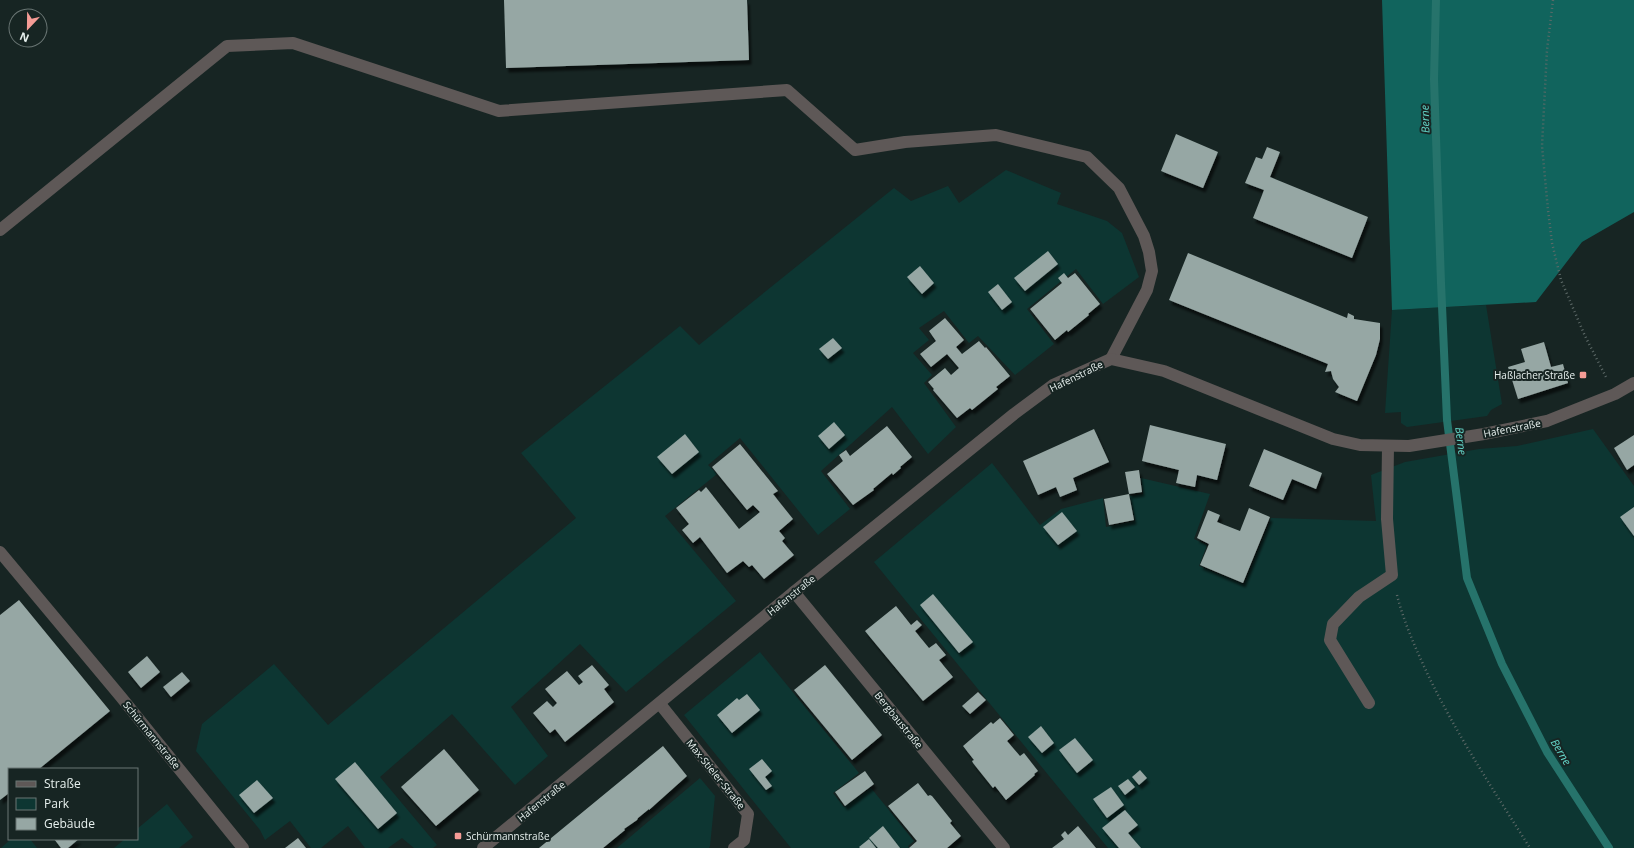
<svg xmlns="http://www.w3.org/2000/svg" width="1634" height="848" viewBox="0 0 1634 848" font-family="'Open Sans',sans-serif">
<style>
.green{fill:#0d3632}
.forest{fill:#11645d}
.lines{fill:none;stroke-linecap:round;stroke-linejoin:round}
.stream{stroke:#26736b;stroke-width:8}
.building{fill:#96a7a4;filter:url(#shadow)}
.path{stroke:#5e6a68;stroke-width:2.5;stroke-dasharray:1 3;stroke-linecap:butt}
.minor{stroke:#5e5857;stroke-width:12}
.poi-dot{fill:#f59c96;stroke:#172523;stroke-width:1.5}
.labels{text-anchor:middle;stroke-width:4;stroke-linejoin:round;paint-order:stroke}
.poi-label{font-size:10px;fill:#e7f0ee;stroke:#172523;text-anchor:end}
.street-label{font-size:10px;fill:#e7f0ee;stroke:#172523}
.water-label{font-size:11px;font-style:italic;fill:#64d5c8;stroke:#172523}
</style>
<defs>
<filter id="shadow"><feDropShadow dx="2.5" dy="4.5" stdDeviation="1" flood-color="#0009"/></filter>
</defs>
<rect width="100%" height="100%" fill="#172523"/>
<!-- green -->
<g class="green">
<path d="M1006 170 1061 193 1057 204 1107 221 1122 233 1139 277 1103 304 1076 269 1027 309 1054 344 1015 375 978 336 969 343 944 311 919 328 929 340 913 353 932 375 924 383 956 427 928 454 892 407 821 471 850 509 818 535 740 438 708 465 717 474 665 516 736 601 626 692 580 644 511 707 548 756 515 785 452 714 380 777 437 845 433 848H414L402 838 388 848H365L348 826 321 848H311L290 821 265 840 260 830 196 751 202 724 274 664 328 725 576 518 521 453 680 326 699 345 894 188 911 201 948 186 959 203Z"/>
<path d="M1486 305 1502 404 1491 410 1487 416 1407 427 1401 423V412L1385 413 1392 310Z"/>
<path d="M1593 429 1634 486V848H1108L874 562 992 463 1040 525 1061 509 1103 498 1106 527 1135 521 1130 496 1143 494 1141 478 1210 494 1194 539 1207 545 1199 566 1244 584 1271 518 1376 521 1371 475 1405 462 1479 449 1517 446Z"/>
<path d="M760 652 859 773 833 793 844 807 871 788 914 841 908 846 909 848H791L684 715Z"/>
<path d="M700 778 715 796 710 846 709 848H617Z"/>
<path d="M167 804 193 837 179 848H114L125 839H137V829Z"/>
<path d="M11 839H30L37 848H1Z"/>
</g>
<!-- forest -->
<path class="forest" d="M1382 0H1634V212L1582 242 1536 302 1392 310Z"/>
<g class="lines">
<!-- stream -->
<path class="stream" d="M1436 0 1434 79 1441 283 1447 420 1467 578 1502 664 1547 752 1609 848"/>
</g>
<!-- building -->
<g class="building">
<path d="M504 0H747L749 60 506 68Z"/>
<path d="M1176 134 1218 152 1203 188 1161 171Z"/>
<path d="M1267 147 1280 152 1270 177 1368 217 1352 258 1253 218 1264 190 1245 183 1256 157 1262 159Z"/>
<path d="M1048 251 1058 264 1025 291 1014 278Z"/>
<path d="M1188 253 1347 318 1348 313 1354 316V319L1380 323V339L1376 355 1357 401 1335 392 1339 387 1333 379 1331 371 1325 372 1328 364 1169 300Z"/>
<path d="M920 266 934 283 922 294 907 277Z"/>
<path d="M1064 273 1068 278 1075 273 1100 304 1088 314 1089 315 1068 332 1067 330 1055 340 1030 309 1062 283 1058 278Z"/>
<path d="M998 284 1012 302 1002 310 988 292Z"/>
<path d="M945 318 964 340 956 347 962 354 979 341 985 348 986 347 1010 376 996 387 998 389 972 410 970 408 957 418 933 390 934 389 928 382 945 368 951 375 959 368 947 354 931 367 920 354 936 341 929 331Z"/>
<path d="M833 338 842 348 828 359 819 349Z"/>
<path d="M1544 342 1551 367 1563 364 1568 383 1518 399 1508 367 1525 362 1521 349Z"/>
<path d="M834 422 845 435 829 449 818 436Z"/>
<path d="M1150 425 1226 444 1217 480 1197 475 1195 487 1176 483 1179 470 1142 461Z"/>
<path d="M887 426 912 457 900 467 901 468 893 475 892 473 873 489 874 490 853 505 827 474 843 461 839 455 846 450 850 456Z"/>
<path d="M1094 429 1109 462 1073 478 1077 490 1060 497 1056 487 1038 495 1023 461Z"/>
<path d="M685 434 699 452 672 474 657 457Z"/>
<path d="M1634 435V465L1627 470 1614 448Z"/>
<path d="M740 444 778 491 773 494 793 519 779 531 785 538 782 541 794 555 764 579 752 565 749 567 743 561 727 573 700 537 693 543 682 530 689 524 676 508 699 490 701 492 706 487 739 529 760 512 753 505 747 510 712 467Z"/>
<path d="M1264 449 1322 473 1316 489 1292 479 1283 500 1249 486Z"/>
<path d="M1139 470 1142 492 1129 494 1134 520 1109 525 1104 499 1129 494 1125 472Z"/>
<path d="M1634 507V536L1620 517Z"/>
<path d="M1249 508 1270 517 1243 583 1200 565 1209 544 1197 538 1208 510 1220 515 1217 522 1240 531Z"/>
<path d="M1062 512 1077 531 1058 545 1043 527Z"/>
<path d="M933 594 973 642 959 653 920 605Z"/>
<path d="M19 600 110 711 39 769H9V793L0 800V615Z"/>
<path d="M896 606 911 625 917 620 922 625 915 631 929 648 936 643 946 655 939 660 953 677 923 701 865 631Z"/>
<path d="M147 656 160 672 141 688 128 672Z"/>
<path d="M592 665 609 685 604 689 614 702 565 742 555 729 550 733 533 713 547 701 553 707 557 703 545 689 567 671 579 685 583 682 578 676Z"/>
<path d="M825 665 882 735 852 760 794 690Z"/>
<path d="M182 672 190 681 171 697 163 687Z"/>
<path d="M978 692 986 700 970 714 962 706Z"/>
<path d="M747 694 760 710 732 733 717 715 737 698 739 700Z"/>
<path d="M1000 718 1014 735 1007 741 1020 756 1024 753 1038 771 1034 774 1035 775 1006 800 995 786 993 788 973 763 972 761 974 760 963 746 991 722 993 724Z"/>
<path d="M1041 726 1054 743 1042 753 1028 737Z"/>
<path d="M1075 738 1093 760 1077 773 1059 750Z"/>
<path d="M663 746 687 776 649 810V809L638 818 637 820 624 829 625 830 603 848H539Z"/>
<path d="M444 749 479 790 436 826 401 787Z"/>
<path d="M762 759 772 771 765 777 772 786 766 790 749 769Z"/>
<path d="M355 762 397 813 378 829 335 779Z"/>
<path d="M1140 770 1147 778 1139 785 1132 777Z"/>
<path d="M865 771 874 784 845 806 835 792Z"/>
<path d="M1128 779 1135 787 1125 795 1118 786Z"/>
<path d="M257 780 273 798 254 813 239 795Z"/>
<path d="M918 783 928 796 930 795 932 796 952 821 950 823 961 836 947 848H909L917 841 888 806Z"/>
<path d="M1111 787 1124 805 1107 818 1093 799Z"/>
<path d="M1125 810 1138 825 1128 833 1141 848H1119L1102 828Z"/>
<path d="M883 826 900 848H878L869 838Z"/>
<path d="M1078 826 1096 848H1052L1064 839 1061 835 1065 831 1068 835Z"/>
<path d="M298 838 306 848H285Z"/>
<path d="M54 839H79L68 848H61Z"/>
<path d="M869 839 876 848H860L859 847Z"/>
</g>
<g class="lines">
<!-- path -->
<g class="path">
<path d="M1553 0 1547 50 1542 146 1548 210 1552 243 1561 280 1585 336 1606 377"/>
<path d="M1397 595C1404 623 1416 649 1428 675 1457 735 1494 791 1530 848"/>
</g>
<!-- minor -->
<g class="minor">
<path d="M0 230 227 46 293 43 499 111 787 90 855 150 905 142 996 135 1087 157 1119 188 1144 236 1149 252 1152 271 1147 290 1111 359"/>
<path d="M0 552 121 697 243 848"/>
<path d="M794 592 1004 848"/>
<path d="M1369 703 1330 640 1333 624 1359 597 1392 575 1387 519 1388 446"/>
<path d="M660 704 748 814 744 840 734 848"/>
<path d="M483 848 794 592 1014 414 1053 385 1111 359 1164 371 1333 439 1360 445 1409 446 1484 434 1547 421 1615 394 1634 383"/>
</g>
</g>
<!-- markers -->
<g class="poi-dot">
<rect x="1579" y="371" width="8" height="8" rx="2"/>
<rect x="454" y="832" width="8" height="8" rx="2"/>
</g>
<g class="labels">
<!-- poi labels -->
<g class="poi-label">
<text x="1575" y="379">Haßlacher Straße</text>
<text x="466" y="840" text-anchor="start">Schürmannstraße</text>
</g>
<!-- street labels -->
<g class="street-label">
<text transform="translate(1076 376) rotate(-26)" y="4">Hafenstraße</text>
<text transform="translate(1512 428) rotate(-11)" y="4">Hafenstraße</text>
<text transform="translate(791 595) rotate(-39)" y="4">Hafenstraße</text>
<text transform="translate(899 720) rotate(51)" y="4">Bergbaustraße</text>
<text transform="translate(152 735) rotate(51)" y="4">Schürmannstraße</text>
<text transform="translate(716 774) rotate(51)" y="4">Max-Stieler-Straße</text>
<text transform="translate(541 801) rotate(-39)" y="4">Hafenstraße</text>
</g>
<!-- water labels -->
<g class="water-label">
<text transform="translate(1425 119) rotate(-92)" y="4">Berne</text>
<text transform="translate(1461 441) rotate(83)" y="4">Berne</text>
<text transform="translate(1561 752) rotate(59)" y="4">Berne</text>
</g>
</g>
<!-- legend -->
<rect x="8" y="768" width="130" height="72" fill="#172523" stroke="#6a7674"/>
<rect x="16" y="781" width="20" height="6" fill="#5e5857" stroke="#6a7674"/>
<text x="44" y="788" font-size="12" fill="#e7f0ee">Straße</text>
<rect x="16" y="798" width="20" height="12" fill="#0d3632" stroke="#6a7674"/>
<text x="44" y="808" font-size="12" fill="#e7f0ee">Park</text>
<rect x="16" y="818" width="20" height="12" fill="#96a7a4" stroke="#6a7674"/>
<text x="44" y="828" font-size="12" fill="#e7f0ee">Gebäude</text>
<!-- north arrow -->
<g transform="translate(28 28) rotate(202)"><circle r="19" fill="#172523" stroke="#6a7674"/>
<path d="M0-3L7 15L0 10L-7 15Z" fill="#f59c96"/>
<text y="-6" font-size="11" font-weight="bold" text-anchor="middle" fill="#e7f0ee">N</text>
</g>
</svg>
